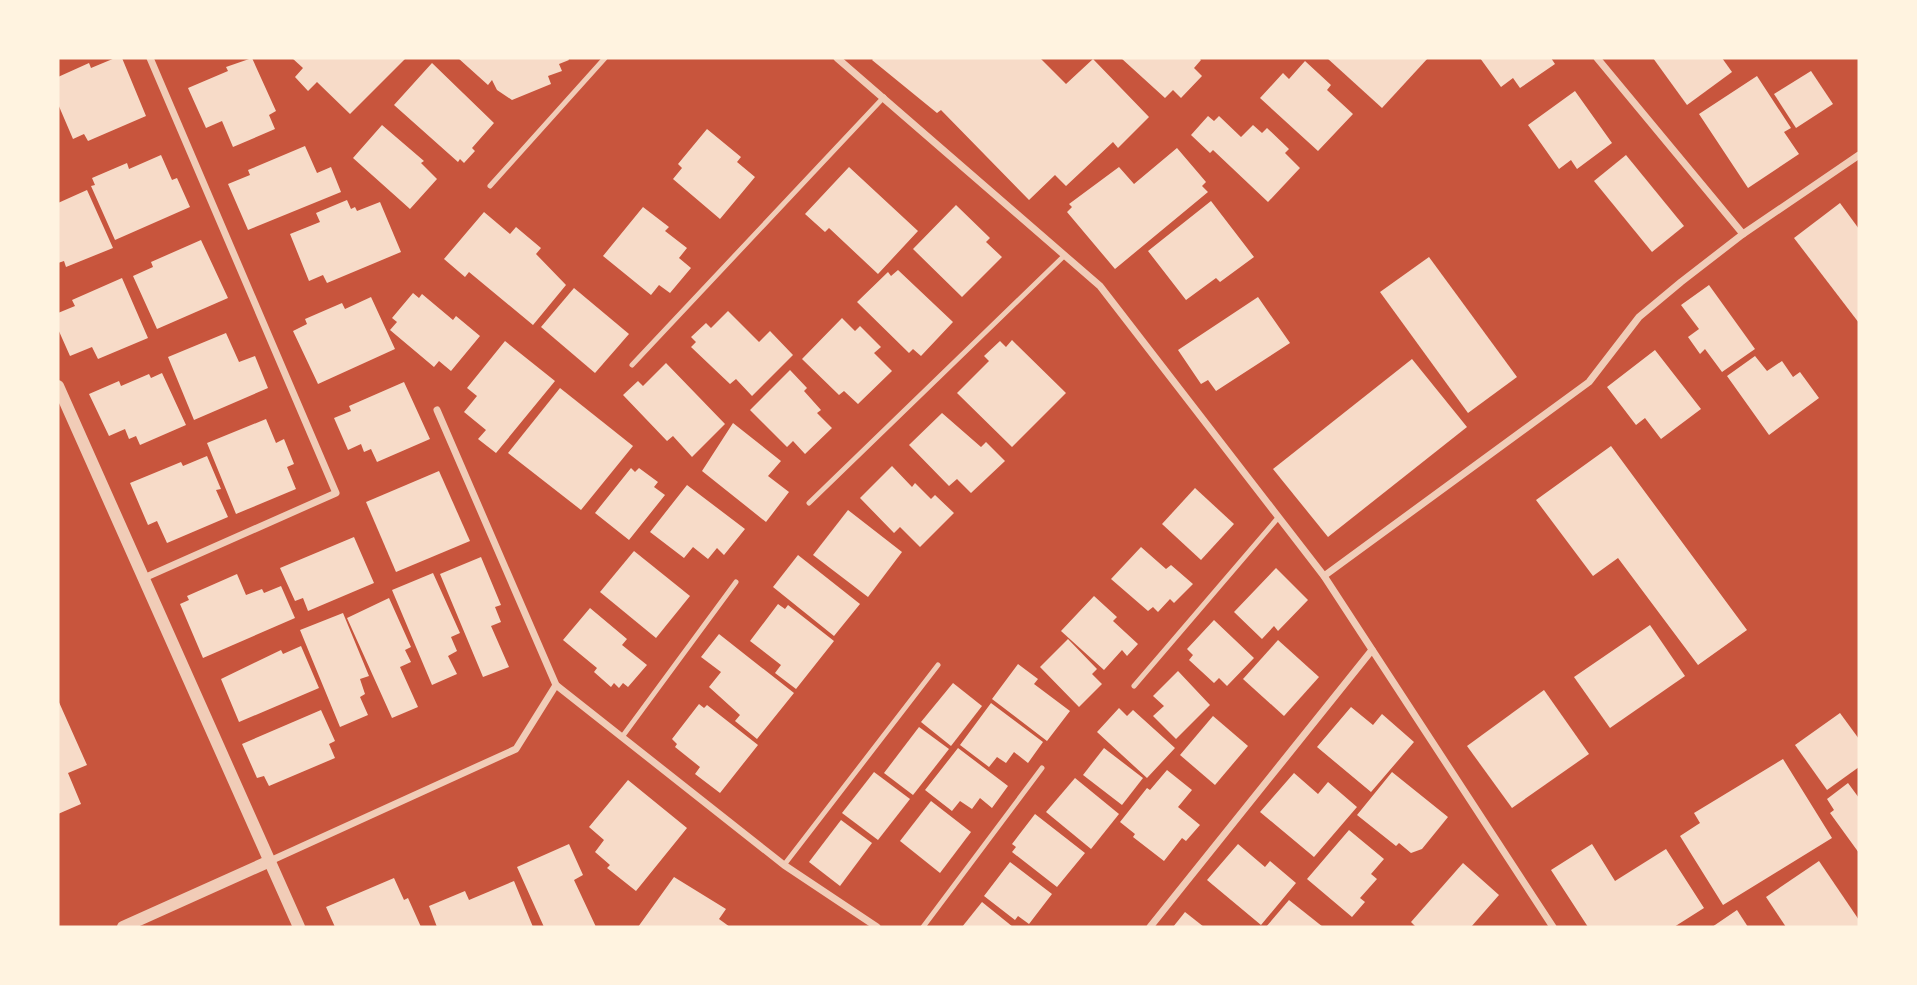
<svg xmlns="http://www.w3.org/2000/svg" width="1917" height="985" viewBox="0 0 1917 985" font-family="Lato,sans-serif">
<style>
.building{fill:#f7dbc8}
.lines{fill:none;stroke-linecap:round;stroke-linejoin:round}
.service{stroke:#f1ccb7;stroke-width:5}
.minor{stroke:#f1ccb7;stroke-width:7}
.tertiary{stroke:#f1ccb7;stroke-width:12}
</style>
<rect width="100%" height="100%" fill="#c8553d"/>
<!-- building -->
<g class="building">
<path d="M115 58H122L146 116 88 141 84 134 73 139 58 104V77L89 63 91 68Z"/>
<path d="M252 58 276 111 269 115 275 129 233 147 222 121 206 128 188 88 228 71 226 67Z"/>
<path d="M292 58H406L350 114 317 82 308 91 295 77 303 68Z"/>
<path d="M458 58H568L569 60 559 64 562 71 548 76 551 84 512 100 497 90 492 80 488 85Z"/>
<path d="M874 58H1040L1066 84 1093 59 1149 117 1118 148 1113 142 1066 186 1055 175 1029 200 941 110 937 113 872 60Z"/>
<path d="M1121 58H1199L1201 60 1194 68 1202 76 1181 98 1173 90 1165 98Z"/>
<path d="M1327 58H1428L1382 108Z"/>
<path d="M1480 58H1551L1555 64 1520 88 1513 78 1501 87Z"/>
<path d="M1653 58H1722L1732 72 1687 105Z"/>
<path d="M1305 61 1331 85 1327 90 1353 114 1318 151 1260 98 1283 73 1289 79Z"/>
<path d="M432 63 494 123 472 148 475 151 464 163 460 159 458 162 394 105Z"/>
<path d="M1811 71 1833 104 1796 128 1774 94Z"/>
<path d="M1757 76 1791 128 1784 132 1799 154 1748 188 1699 114Z"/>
<path d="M1575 91 1612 143 1577 169 1571 160 1559 169 1528 125Z"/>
<path d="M1208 116 1214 121 1219 116 1241 137 1253 125 1262 133 1267 128 1289 149 1285 153 1300 168 1268 202 1213 150 1210 153 1191 135Z"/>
<path d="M382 125 424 161 421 163 437 179 410 209 353 158Z"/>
<path d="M707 129 741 157 737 162 755 177 720 219 673 179 682 168 678 164Z"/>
<path d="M305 146 317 173 331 167 341 192 248 230 228 184 250 175 248 170Z"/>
<path d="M1177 148 1206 182 1202 186 1208 192 1115 269 1067 212 1072 207 1069 204 1119 167 1134 184Z"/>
<path d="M161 155 172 180 177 178 190 207 115 240 91 186 95 185 92 178 127 163 129 169Z"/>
<path d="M1626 155 1684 226 1652 252 1594 181Z"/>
<path d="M849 167 918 231 878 274 829 228 825 232 805 214Z"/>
<path d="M87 190 113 248 66 267 64 261 58 263V203Z"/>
<path d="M347 200 351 209 355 207 357 211 380 202 401 252 327 283 323 275 309 281 290 234 320 222 316 213Z"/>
<path d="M1211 201 1254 257 1220 282 1216 278 1186 300 1148 251Z"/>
<path d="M1840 203 1859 229V323L1794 238Z"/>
<path d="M956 205 990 238 986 242 1002 257 962 297 913 249Z"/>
<path d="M643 207 669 227 665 231 687 248 679 258 691 268 670 293 659 285 651 295 603 256Z"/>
<path d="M484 212 510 234 516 227 541 248 536 254 566 285 533 325 469 272 465 277 444 259Z"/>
<path d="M201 240 228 298 157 329 133 276 153 267 151 262Z"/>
<path d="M1429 257 1517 377 1468 413 1380 292Z"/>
<path d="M898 270 953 322 921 356 913 349 909 353 857 302 888 272 891 276Z"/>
<path d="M122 278 148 338 98 359 92 347 70 356 58 329V313L75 306 72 300Z"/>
<path d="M1709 285 1755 349 1722 372 1705 349 1700 354 1688 337 1699 329 1681 305Z"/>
<path d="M574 288 629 334 595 373 541 327Z"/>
<path d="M413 293 419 298 422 294 453 320 456 316 480 336 451 371 439 361 434 367 390 330 397 322 392 318Z"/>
<path d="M371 297 395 349 318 384 293 331 307 324 305 319 342 303 345 309Z"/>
<path d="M1258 297 1290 343 1216 391 1208 380 1201 384 1178 350Z"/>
<path d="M728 311 759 342 770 331 793 355 752 396 736 379 730 384 691 347 696 342 691 337 706 323 711 328Z"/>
<path d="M842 318 855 331 860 326 881 347 874 353 892 371 858 404 844 391 839 395 802 359Z"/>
<path d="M226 333 239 362 255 356 268 388 194 420 168 357Z"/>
<path d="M1012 340 1066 393 1012 447 957 393 989 361 984 356 1000 341 1006 347Z"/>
<path d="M505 341 555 381 496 453 478 439 486 430 464 412 477 396 467 388Z"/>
<path d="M1655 350 1701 409 1661 439 1645 418 1636 425 1607 387Z"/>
<path d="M1755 356 1767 371 1782 361 1793 377 1800 372 1819 398 1769 435 1727 376Z"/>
<path d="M1412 359 1467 427 1328 537 1273 469Z"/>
<path d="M666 363 725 424 692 457 673 436 667 441 623 395 638 381 643 386Z"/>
<path d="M790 370 807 388 804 391 821 410 817 413 832 428 805 454 793 441 787 447 750 410Z"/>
<path d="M162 373 186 425 140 445 136 436 129 439 125 429 109 436 89 394 119 381 121 386 149 374 151 378Z"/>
<path d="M404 382 430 439 377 462 371 449 364 452 361 444 348 450 334 418 351 411 349 406Z"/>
<path d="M560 388 633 446 581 510 508 453Z"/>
<path d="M942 413 981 447 986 442 1005 461 971 493 957 479 949 486 909 445Z"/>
<path d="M266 419 276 443 284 439 294 464 287 467 296 489 236 514 207 443Z"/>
<path d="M733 423 781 461 768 476 789 492 766 522 702 471Z"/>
<path d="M1611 446 1747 630 1698 665 1618 558 1593 576 1536 500Z"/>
<path d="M207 456 221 489 216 490 228 517 167 543 157 521 148 525 130 483 181 462 183 466Z"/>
<path d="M892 466 912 487 915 483 931 499 935 495 954 513 920 547 900 527 894 533 860 498Z"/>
<path d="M631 468 635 472 639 468 658 482 654 487 665 495 629 540 595 513Z"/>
<path d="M439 471 470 541 396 572 366 502Z"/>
<path d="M687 485 745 529 724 555 717 548 708 559 693 547 684 558 650 532Z"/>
<path d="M1195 488 1234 524 1201 560 1162 524Z"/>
<path d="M848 510 902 552 868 597 813 555Z"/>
<path d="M354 537 374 583 308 611 303 598 295 601 280 568Z"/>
<path d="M1141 547 1166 569 1171 565 1193 584 1174 603 1170 599 1158 612 1153 607 1148 611 1111 579Z"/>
<path d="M634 551 690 596 656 638 600 592Z"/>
<path d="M798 555 860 604 834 636 773 587Z"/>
<path d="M481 557 501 605 495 607 501 622 491 626 509 667 483 677 440 574Z"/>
<path d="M1276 568 1308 600 1278 631 1274 626 1262 639 1234 612Z"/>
<path d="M433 573 460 633 451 637 457 651 448 656 457 674 432 685 392 590Z"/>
<path d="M237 574 246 595 262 589 264 593 281 586 295 618 203 658 180 604 189 600 187 596Z"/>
<path d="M1094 596 1117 617 1113 621 1138 644 1127 656 1122 650 1104 670 1061 631Z"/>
<path d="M389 598 411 647 405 650 411 662 400 667 418 707 392 718 347 618Z"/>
<path d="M778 604 785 609 788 605 834 641 796 689 775 673 781 665 750 641Z"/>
<path d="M590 608 627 639 622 645 647 665 628 687 623 683 619 688 614 683 611 687 594 672 597 668 563 640Z"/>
<path d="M343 613 369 676 360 679 365 694 360 697 368 715 340 727 300 630Z"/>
<path d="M1214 620 1254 658 1227 686 1219 678 1214 683 1189 660 1193 655 1187 649Z"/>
<path d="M1650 625 1685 676 1610 728 1574 677Z"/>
<path d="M719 634 794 693 757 739 735 721 740 715 709 687 721 672 701 657Z"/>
<path d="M1068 639 1097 669 1092 674 1102 684 1079 707 1040 667Z"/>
<path d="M1278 640 1319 677 1284 716 1243 679Z"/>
<path d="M301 646 319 688 239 722 221 679 281 650 283 654Z"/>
<path d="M1018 664 1038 679 1034 684 1070 711 1047 741 992 699Z"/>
<path d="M1178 671 1210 705 1176 739 1153 716 1164 706 1153 696Z"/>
<path d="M953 683 982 706 951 746 921 722Z"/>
<path d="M1544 690 1589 754 1512 808 1467 746Z"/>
<path d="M58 700 87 765 68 773 81 804 58 814Z"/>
<path d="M991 703 1043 742 1028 763 1014 752 1006 763 997 757 989 767 960 745Z"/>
<path d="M699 704 704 708 707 705 758 745 720 793 695 774 700 767 675 747 677 744 672 739Z"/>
<path d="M1351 707 1373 725 1382 714 1414 742 1371 792 1317 747Z"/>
<path d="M1119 708 1127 716 1133 710 1175 748 1147 778 1097 732Z"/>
<path d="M321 710 335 741 329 744 335 758 269 786 264 776 257 778 242 744Z"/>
<path d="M1840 713 1859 739V767L1827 790 1795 745Z"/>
<path d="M1213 716 1248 746 1215 785 1180 755Z"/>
<path d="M919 727 949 749 913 795 884 773Z"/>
<path d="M958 748 1008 786 992 808 980 798 972 809 960 801 952 811 925 790Z"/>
<path d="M1104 748 1143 778 1122 805 1083 775Z"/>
<path d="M1783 759 1832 838 1723 905 1680 836 1700 823 1694 813Z"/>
<path d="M1167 770 1192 790 1178 807 1200 825 1186 841 1182 838 1164 861 1133 837 1135 834 1120 822 1147 788 1150 790Z"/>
<path d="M874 772 910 799 878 840 842 813Z"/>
<path d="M1392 772 1448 817 1422 849 1411 853 1399 843 1396 846 1357 815Z"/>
<path d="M1294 773 1318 794 1328 782 1357 807 1314 857 1260 812Z"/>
<path d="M1075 778 1119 814 1091 849 1046 812Z"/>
<path d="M628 780 687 828 636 891 607 868 610 865 595 852 604 840 589 827Z"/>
<path d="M1848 783 1859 798V853L1830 813 1834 810 1827 799Z"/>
<path d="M931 801 971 832 940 873 900 841Z"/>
<path d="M1035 814 1085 853 1057 887 1012 852 1016 847 1012 844Z"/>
<path d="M841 820 872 843 840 886 809 862Z"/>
<path d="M1349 830 1384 859 1371 874 1377 879 1360 898 1365 902 1352 917 1307 879Z"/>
<path d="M569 844 583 875 574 880 596 927H544L517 867Z"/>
<path d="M1238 844 1265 867 1270 861 1296 883 1261 925 1207 880Z"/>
<path d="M1592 844 1615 881 1666 849 1704 908 1674 927H1588L1551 870Z"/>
<path d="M1819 861 1859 920V927H1786L1766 897Z"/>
<path d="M1010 862 1052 894 1029 924 1018 916 1015 920 984 896Z"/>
<path d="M1463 863 1499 895 1471 927H1416L1411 922Z"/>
<path d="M674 877 726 909 719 919 730 927H638Z"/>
<path d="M394 878 404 900 408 898 421 927H335L326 907Z"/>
<path d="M514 881 533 927H437L429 906 465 891 469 900Z"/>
<path d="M1289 900 1323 927H1266Z"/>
<path d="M982 902 1013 927H962Z"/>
<path d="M1737 910 1748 927H1712Z"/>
<path d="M1185 912 1204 927H1173Z"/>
</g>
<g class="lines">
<!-- service -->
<g class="service">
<path d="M490 186 605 58"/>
<path d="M632 365 884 97"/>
<path d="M809 503 1065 255"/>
<path d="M1134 686 1277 519"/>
<path d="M622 737 736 582"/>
<path d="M784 865 938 665"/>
<path d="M923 927 1042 768"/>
</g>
<!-- minor -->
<g class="minor">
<path d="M837 58 1100 286 1324 576 1553 927"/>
<path d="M1597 58 1743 234"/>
<path d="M437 410 556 685 784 865 877 927"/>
<path d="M1324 576 1589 382 1639 317 1681 282 1743 234 1859 155"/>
<path d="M144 578 336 493 150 58"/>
<path d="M270 861 516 749 556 685"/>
<path d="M1150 927 1372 650"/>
</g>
<!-- tertiary -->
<g class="tertiary">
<path d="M58 386 299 927"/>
<path d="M123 927 270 861"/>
</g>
</g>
<!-- border -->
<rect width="1917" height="985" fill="none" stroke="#fff3e0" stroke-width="119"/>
</svg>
